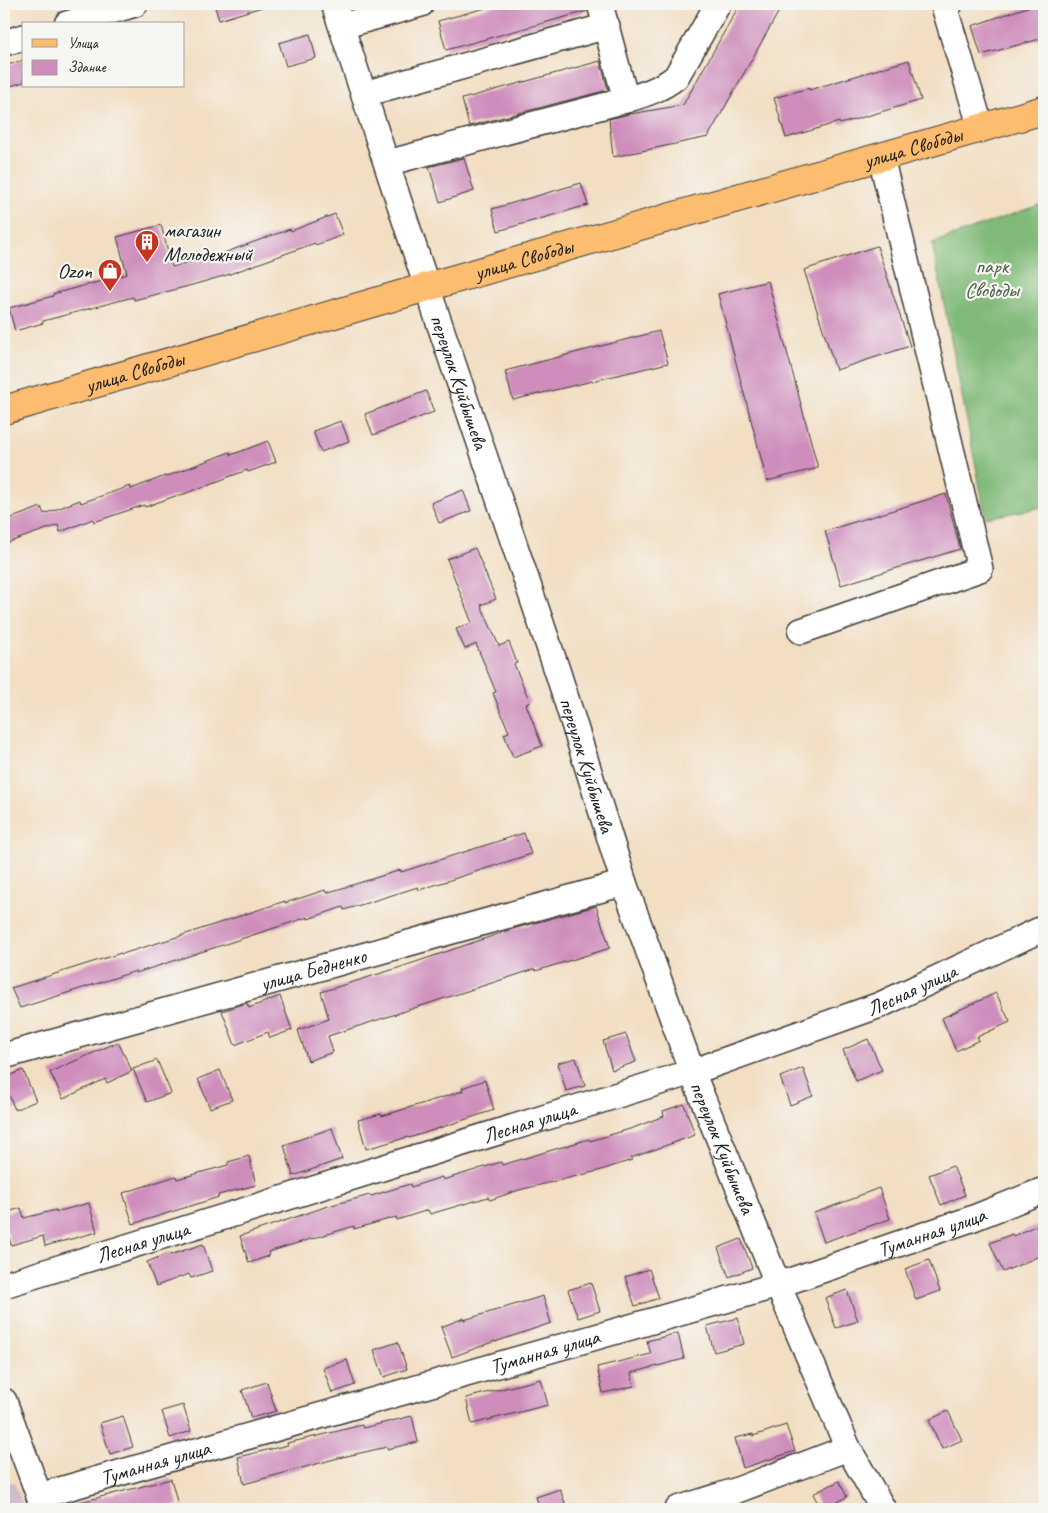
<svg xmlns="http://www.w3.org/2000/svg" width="1048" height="1513" viewBox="0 0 1048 1513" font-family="Caveat,sans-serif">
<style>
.industrial{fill:#d0bdcc}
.forest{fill:#80ba78;stroke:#4e6b4a}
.building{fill:#ce8dbb}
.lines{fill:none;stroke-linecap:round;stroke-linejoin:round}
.minor-casing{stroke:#3c3935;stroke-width:28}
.major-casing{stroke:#3c3935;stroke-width:30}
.minor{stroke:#fff;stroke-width:25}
.major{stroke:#fcbd6f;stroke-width:28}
.labels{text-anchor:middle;stroke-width:4.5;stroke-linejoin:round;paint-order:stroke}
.street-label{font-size:21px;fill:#1c1c1c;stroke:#f6f6f2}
.poi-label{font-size:21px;fill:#1c1c1c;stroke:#f6f6f2;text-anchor:start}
.park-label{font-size:21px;fill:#4a5e44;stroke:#f6f6f2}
</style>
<rect width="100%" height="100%" fill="#f6f6f2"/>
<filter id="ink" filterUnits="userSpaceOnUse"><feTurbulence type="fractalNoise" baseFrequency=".02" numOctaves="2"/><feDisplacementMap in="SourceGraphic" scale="10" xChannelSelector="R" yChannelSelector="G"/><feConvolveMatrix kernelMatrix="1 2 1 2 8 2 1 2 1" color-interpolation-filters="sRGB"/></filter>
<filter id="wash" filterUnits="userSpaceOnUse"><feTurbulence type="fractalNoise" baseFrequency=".0096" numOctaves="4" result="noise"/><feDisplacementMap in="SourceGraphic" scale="20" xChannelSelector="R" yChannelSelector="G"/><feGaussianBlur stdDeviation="1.12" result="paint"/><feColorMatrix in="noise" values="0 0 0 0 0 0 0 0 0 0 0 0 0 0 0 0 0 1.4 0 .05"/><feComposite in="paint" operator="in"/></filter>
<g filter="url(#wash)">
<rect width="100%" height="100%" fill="#f2dec2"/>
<!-- industrial -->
<path class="industrial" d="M14 1482 25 1509H4V1483Z"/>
<!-- forest -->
<path class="forest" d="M1044 203V507L986 518 932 243Z"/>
<g id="blocks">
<!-- building -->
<g class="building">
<path d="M214 4H261L262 7 219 20Z"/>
<path d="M500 4H586L587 11 446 50 438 21Z"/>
<path d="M740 4H783L708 137 613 157 609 119 630 114 683 105Z"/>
<path d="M1036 4H1044V38L981 55 972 26Z"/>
<path d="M310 34 316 58 286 66 279 43Z"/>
<path d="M24 60V82L4 88V66Z"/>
<path d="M909 60 921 100 840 124 839 122 786 138 774 98 809 88V90Z"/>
<path d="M600 61 608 90 469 126 462 99Z"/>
<path d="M464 158 474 191 440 202 429 167Z"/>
<path d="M581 183 588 205 498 231 492 209Z"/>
<path d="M335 214 343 235 316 245 315 243 227 275 185 287 134 300 133 297 43 321V323L15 331 9 308 53 296V294L127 274 117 237 161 225 172 267 210 256V258L290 229 291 231Z"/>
<path d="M877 246 910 346 836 370 804 270Z"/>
<path d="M768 281 818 468 767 481 718 294Z"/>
<path d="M659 331 668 363 513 400 505 371Z"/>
<path d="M426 391 434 412 373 435 365 414Z"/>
<path d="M341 421 349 441 321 452 313 431Z"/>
<path d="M268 441 276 462 248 472 247 470 179 496 178 495 145 507 144 505 94 522 93 519 60 532 58 525 4 544V521L41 507 44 514 80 500 81 503 130 486 131 489 165 476V477L230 452 231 455Z"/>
<path d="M463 490 471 511 439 523 431 503Z"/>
<path d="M946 494 960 549 841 585 825 531Z"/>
<path d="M475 548 496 599 481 605 499 646 509 642 517 663 514 664 530 702 526 704 542 746 513 757 504 734 509 732 493 693 496 692 476 644 465 649 456 629 472 623 447 559Z"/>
<path d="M524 833 531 854 419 890 418 887 344 910 343 907 308 919V917L192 955 136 973V971L20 1008 11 988 121 953 122 954 180 936 285 901V903L325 890 326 893 401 870V872Z"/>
<path d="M596 906 610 948 536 971 535 969 328 1036 333 1052 308 1061 298 1030 329 1019 321 992 401 967 513 929Z"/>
<path d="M996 993 1010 1022 977 1037 979 1040 956 1051 942 1018Z"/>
<path d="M280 996 292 1030 270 1038 268 1032 235 1045 222 1011 247 1003 249 1008Z"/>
<path d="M626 1034 636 1062 612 1070 603 1041Z"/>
<path d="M868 1039 882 1070 856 1081 843 1050Z"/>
<path d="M118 1042 132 1071 107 1083 105 1079 63 1099 50 1072Z"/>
<path d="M576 1058 585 1086 566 1091 558 1063Z"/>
<path d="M157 1060 171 1093 147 1102 133 1069Z"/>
<path d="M803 1068 813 1096 790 1105 780 1077Z"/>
<path d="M23 1070 36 1101 15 1110 4 1082V1078Z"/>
<path d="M220 1070 232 1100 210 1108 198 1079Z"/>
<path d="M485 1080 494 1110 409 1138 408 1137 366 1149 358 1120 381 1114 382 1116 463 1091 462 1088Z"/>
<path d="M684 1104 695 1135 631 1158 632 1160 598 1171 519 1190 490 1200 488 1197 430 1214 428 1210 397 1220 396 1217 354 1229V1226L268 1252 269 1256 249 1263 240 1236 328 1206 370 1195 371 1196 410 1184 411 1187 442 1177 443 1180 501 1162 502 1165 589 1139 590 1141 633 1128 664 1116 663 1111Z"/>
<path d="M332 1128 342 1159 293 1176 284 1145Z"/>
<path d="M249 1156 256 1185 218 1195 219 1197 133 1224 123 1193 176 1176 177 1179 228 1165V1162Z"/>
<path d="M953 1166 965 1195 941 1205 929 1175Z"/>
<path d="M879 1188 890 1219 824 1242 814 1213 858 1197V1196Z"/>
<path d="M89 1203 97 1232 45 1246 43 1236 11 1245 4 1220V1213L21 1208 24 1218 56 1210V1212Z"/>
<path d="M1044 1222V1254L1003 1272 990 1243 1012 1234 1013 1236Z"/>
<path d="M741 1239 752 1268 729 1277 718 1248Z"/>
<path d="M203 1244 212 1271 191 1278 189 1274 156 1286 147 1262 169 1253 170 1255Z"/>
<path d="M929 1260 940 1291 916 1300 905 1269Z"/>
<path d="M649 1269 659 1298 635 1306 625 1277Z"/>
<path d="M591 1283 600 1311 578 1318 568 1290Z"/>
<path d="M847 1290 858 1321 836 1328 825 1298Z"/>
<path d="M543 1296 551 1323 495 1342V1341L452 1357 441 1327 464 1318V1320Z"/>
<path d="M738 1318 744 1344 714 1352 707 1326Z"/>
<path d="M678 1333 684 1359 631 1373 634 1386 603 1393 597 1367 651 1354 647 1341Z"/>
<path d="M398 1342 407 1369 384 1377 374 1350Z"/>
<path d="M347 1360 355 1385 332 1393 323 1368Z"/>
<path d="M541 1379 548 1405 472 1424 466 1398Z"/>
<path d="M267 1382 276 1411 251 1418 242 1390Z"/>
<path d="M183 1405 191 1431 170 1438 162 1411Z"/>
<path d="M948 1411 962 1440 942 1449 929 1420Z"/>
<path d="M123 1416 133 1447 110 1454 100 1423Z"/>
<path d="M412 1416 418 1442 387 1449V1447L338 1458 244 1484 238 1457 288 1445 287 1443 318 1436 362 1425 363 1428Z"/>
<path d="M786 1425 795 1451 743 1468 735 1438 753 1434V1436Z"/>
<path d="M171 1479 178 1505 160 1509H73V1504Z"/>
<path d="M839 1481 847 1497 824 1509H821L813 1494Z"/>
<path d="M560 1489 567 1509H540L536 1497Z"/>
</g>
</g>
</g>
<g filter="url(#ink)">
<use href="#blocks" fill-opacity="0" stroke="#3c3935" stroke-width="1"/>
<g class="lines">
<defs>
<g id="minor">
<path id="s1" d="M334 4 427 287 558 673 624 883 692 1072 778 1285 848 1448 883 1509"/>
<path d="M600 4 626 100"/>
<path d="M950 4 944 6 981 128"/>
<path d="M67 24 135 4"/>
<path d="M342 26 421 4"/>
<path d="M4 43 24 37"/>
<path d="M364 94 607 26"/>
<path d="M387 163 626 100C645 94 661 89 676 77L718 4"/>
<path d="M801 631 980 569 881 157"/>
<path id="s2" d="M4 1056 624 883"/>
<path id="s3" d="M4 1285 692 1072 880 1005 1044 928"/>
<path d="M4 1401 44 1509"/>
<path id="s4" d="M39 1496 778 1285 971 1219 1044 1190"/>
<path d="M678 1509 735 1491 848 1448"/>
</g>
<g id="major">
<path id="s5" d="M4 410 427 287 1044 110"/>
</g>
</defs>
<!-- minor casing -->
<use href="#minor" class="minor-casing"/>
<!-- major casing -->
<use href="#major" class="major-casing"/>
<!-- minor -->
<use href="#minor" class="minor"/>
<!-- major -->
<use href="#major" class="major"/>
</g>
</g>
<!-- icons -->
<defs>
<symbol id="building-pin" viewBox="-11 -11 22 30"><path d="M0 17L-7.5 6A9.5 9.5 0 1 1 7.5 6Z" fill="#c8321e" stroke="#f6f6f2"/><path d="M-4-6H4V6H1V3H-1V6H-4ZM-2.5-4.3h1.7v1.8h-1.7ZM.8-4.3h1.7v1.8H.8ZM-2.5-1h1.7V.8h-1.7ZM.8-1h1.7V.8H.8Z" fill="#fff"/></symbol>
<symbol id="shop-pin" viewBox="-11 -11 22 30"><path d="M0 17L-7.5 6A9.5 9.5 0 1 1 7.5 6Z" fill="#c8321e" stroke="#f6f6f2"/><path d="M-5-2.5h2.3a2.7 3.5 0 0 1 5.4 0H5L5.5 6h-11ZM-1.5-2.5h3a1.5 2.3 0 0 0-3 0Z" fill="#fff"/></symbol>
</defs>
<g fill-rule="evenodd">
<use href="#building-pin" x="133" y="228" width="28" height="38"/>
<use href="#shop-pin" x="96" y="257" width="28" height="38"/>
</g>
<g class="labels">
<!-- street labels -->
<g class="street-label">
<text dy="7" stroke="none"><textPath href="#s5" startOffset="946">улица Свободы</textPath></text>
<text dy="7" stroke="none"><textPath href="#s5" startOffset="541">улица Свободы</textPath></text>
<text dy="7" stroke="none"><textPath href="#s5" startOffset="136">улица Свободы</textPath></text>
<text dy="7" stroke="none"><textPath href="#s1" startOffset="398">переулок Куйбышева</textPath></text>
<text dy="7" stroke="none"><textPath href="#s1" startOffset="802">переулок Куйбышева</textPath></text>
<text dy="7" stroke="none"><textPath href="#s2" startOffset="321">улица Бедненко</textPath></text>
<text dy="7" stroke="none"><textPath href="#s3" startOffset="955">Лесная улица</textPath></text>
<text dy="7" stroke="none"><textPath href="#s3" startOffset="550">Лесная улица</textPath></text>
<text dy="7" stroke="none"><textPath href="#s1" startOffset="1208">переулок Куйбышева</textPath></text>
<text dy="7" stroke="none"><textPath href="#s4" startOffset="931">Туманная улица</textPath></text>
<text dy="7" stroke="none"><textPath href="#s3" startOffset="145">Лесная улица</textPath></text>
<text dy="7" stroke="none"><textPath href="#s4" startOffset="526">Туманная улица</textPath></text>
<text dy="7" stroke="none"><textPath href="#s4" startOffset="121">Туманная улица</textPath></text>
</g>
<!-- poi labels -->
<g class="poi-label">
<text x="164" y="237">магазин<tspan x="164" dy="24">Молодежный</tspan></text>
<text x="92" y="278" text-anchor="end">Ozon</text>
</g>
<!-- park labels -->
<g class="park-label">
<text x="992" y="273">парк<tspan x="992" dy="24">Свободы</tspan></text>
</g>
</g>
<!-- margin -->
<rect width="1048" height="1513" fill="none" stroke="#f6f6f2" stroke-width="20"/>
<!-- legend -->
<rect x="22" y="22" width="162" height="65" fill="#f6f6f2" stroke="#9f9f9c"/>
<rect x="32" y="39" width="25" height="8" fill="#fcbd6f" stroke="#9f9f9c"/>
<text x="68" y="48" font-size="15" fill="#1c1c1c">Улица</text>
<rect x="32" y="60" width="25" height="15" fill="#ce8dbb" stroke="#9f9f9c"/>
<text x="68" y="72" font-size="15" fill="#1c1c1c">Здание</text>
</svg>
